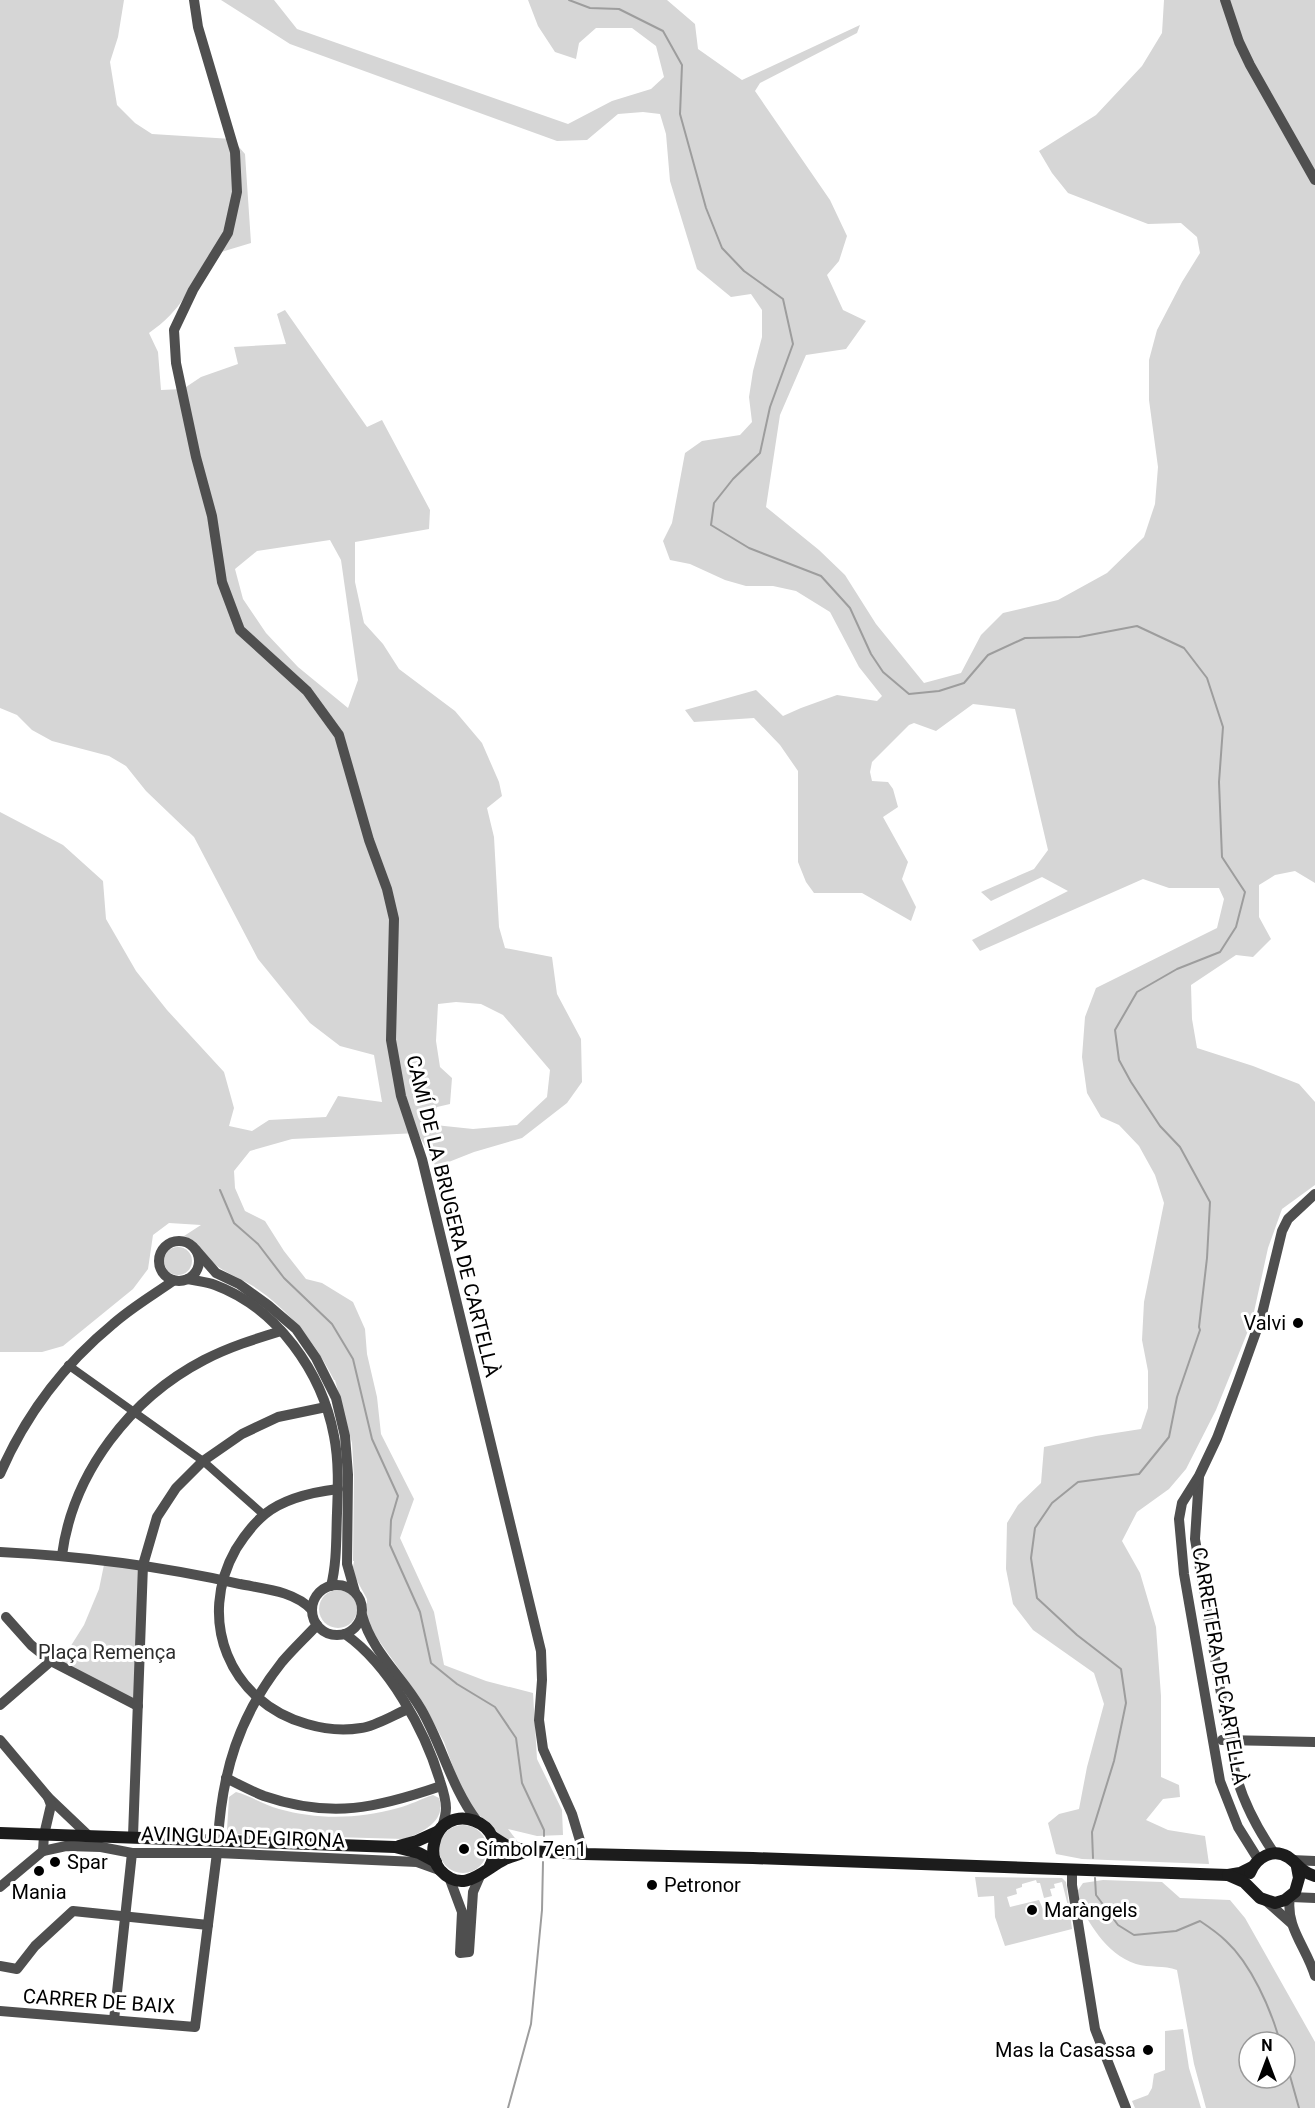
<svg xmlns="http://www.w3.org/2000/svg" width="1315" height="2108" viewBox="0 0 1315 2108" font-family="Roboto,sans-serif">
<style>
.green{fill:#d6d6d6;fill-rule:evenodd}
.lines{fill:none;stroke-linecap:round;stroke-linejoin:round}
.stream{stroke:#9d9d9d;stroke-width:2}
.pedestrian{stroke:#4f4f4f;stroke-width:8}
.minor{stroke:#4f4f4f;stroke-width:10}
.secondary{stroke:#1c1c1c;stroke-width:12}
.poi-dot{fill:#000;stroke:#fff;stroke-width:2}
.labels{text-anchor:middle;stroke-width:6;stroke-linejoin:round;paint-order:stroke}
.street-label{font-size:20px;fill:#000;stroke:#fff}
.poi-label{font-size:20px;fill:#000;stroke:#fff;text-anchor:start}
.park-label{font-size:20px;fill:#2d2d2d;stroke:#fff}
</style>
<rect width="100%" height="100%" fill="#fff"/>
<!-- green -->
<g class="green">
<path d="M0 0H124L118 37 110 62 117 105 135 123 152 134 232 139 245 154 251 243 208 256C190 288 181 311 149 333L158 352 161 390 183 389 201 377 238 364 234 347 286 344 277 314 285 310 367 427 382 420 430 510 429 529 355 542V582L364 623 383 644 399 669 455 711 482 743 499 782 502 796 487 808 494 837 499 927 505 948 552 957 557 994 581 1039 582 1082 567 1103 522 1138 474 1152 436 1167 418 1133 292 1139 250 1151 234 1171 235 1188 245 1211 265 1221 284 1251 306 1279 322 1283 353 1302 365 1329 367 1354 377 1397 381 1434 414 1499 400 1538 434 1612 444 1665 486 1681 533 1693 537 1759 562 1810 563 1835 537 1836 508 1829 521 1846 500 1838 490 1823 474 1812 457 1778 444 1742 422 1701 367 1624V1599L355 1577 353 1567 354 1561H353L354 1477 352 1443 335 1380H334C316 1343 288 1309 253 1286 242 1279 228 1274 217 1266 204 1257 199 1240 184 1236L201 1225 169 1223 153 1235 148 1269 133 1289 63 1346 42 1352H0V812L63 845 103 881 106 919 136 971 167 1010 224 1072 234 1108 229 1126 252 1131 269 1120 326 1117 338 1096 382 1102 374 1055 340 1046 310 1023 258 959 194 837 146 791 126 766 109 756 52 741 32 730 17 715 0 708ZM330 540 341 560 358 680 348 708 298 667 266 633 243 599 235 569 257 551ZM456 1002 481 1004 503 1015 550 1070 547 1097 517 1125 473 1129 435 1125 437 1107 450 1104 452 1078 440 1067 436 1041 438 1004Z"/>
<path d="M221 0H274L297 29 568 124 612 101 651 89 664 77 656 46 632 28H596L579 43 576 59 555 52 538 26 528 0H667L695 24 698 49 742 80 860 25 857 33 760 83 755 91 830 200 847 236 839 261 827 275 843 310 866 321 846 349 806 355 780 415 766 507 819 550 845 575 876 624 924 683 961 673 981 635 1003 613 1058 600 1107 573 1144 537 1155 504 1158 467 1149 400V360L1157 330 1182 282 1200 253 1197 237 1181 223 1148 224 1068 193 1052 173 1039 151 1096 115 1142 66 1162 33 1164 0H1315V883L1295 871 1275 875 1259 885V917L1271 939 1253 957 1236 955 1191 985 1192 1019 1197 1048 1253 1066 1299 1084 1315 1102V1185L1282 1209 1268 1248 1252 1321 1216 1410 1186 1469 1169 1489 1137 1512 1122 1541 1140 1573 1156 1627 1161 1696V1777L1179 1785 1180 1797 1163 1799 1146 1820 1168 1830 1205 1836 1209 1864 1082 1859 1056 1854 1048 1823 1059 1814 1079 1809 1087 1767 1104 1704 1094 1673 1033 1630 1013 1604 1006 1569 1007 1523 1018 1505 1041 1483 1044 1447 1096 1436 1141 1429 1148 1408V1371L1142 1340 1144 1302 1164 1203 1155 1175 1139 1146 1119 1125 1101 1117 1087 1093 1082 1057 1085 1017 1096 988 1217 928 1224 899 1219 888H1169L1143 879 980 951 972 940 1068 891 1042 877 991 901 981 892 1034 869 1048 850 1015 709 973 704 936 731 914 723 909 725 872 762 870 772 872 781 888 782 893 789 898 807 883 817 908 862 902 879 916 907 911 921 862 893H814L806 882 798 862V771L780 745 754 718 694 722 685 710 756 690 783 716 801 708 837 695 877 701 882 696 859 667 830 612 796 591 773 586H746L725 580 690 564 670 560 663 541 672 523 685 453 702 441 740 435 752 422 749 397 753 371 762 337V310L751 294 731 297 697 269 670 181 666 134 660 114 643 112 618 114 587 140 557 141 290 44Z"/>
<circle cx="178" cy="1261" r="14"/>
<path d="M105 1560 143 1565 138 1706 51 1661 67 1652 84 1625 99 1589Z"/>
<circle cx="338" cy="1609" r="19"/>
<path d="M236 1792C251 1796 264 1805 279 1809 318 1820 359 1819 398 1808 410 1805 421 1799 433 1795L439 1798C447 1821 422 1833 404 1839L232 1834 227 1830 229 1797Z"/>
<circle cx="463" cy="1849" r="24"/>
<path d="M975 1877 1062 1878 1066 1882 1072 1929 1005 1946 995 1917 994 1896 978 1897ZM1036 1880 1037 1883H1040L1044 1898 1052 1896 1050 1889 1055 1888 1054 1884 1062 1882 1068 1906 1053 1909 1054 1914 1046 1916 1039 1900 1010 1907 1007 1897 1017 1894 1016 1889 1022 1887V1884Z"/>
<path d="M1103 1880 1162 1882 1180 1898 1230 1900 1245 1918 1315 2042V2108H1206L1194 2064 1177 1970C1164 1965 1150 1968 1136 1964 1104 1953 1090 1923 1074 1896L1083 1883ZM1249 2042H1285V2078H1249Z"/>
<path d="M1183 2029 1189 2068 1201 2108H1135L1132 2101 1148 2095 1152 2088 1154 2074 1165 2070V2031Z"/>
</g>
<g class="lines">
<!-- stream -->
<g class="stream">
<path d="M569 0 590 8 619 9 663 31 682 65 680 114 706 208 722 248 744 271 783 299 793 344 770 407 760 453 733 479 714 503 711 525 749 548 821 576 850 608 871 654 883 672 909 694 939 691 964 683 988 655 1025 638 1079 637 1137 626 1184 648 1207 678 1223 727 1219 782 1222 857 1245 892 1236 927 1220 952 1177 969 1137 992 1115 1030 1119 1060 1131 1082 1160 1126 1180 1147 1210 1202 1207 1258 1199 1327 1200 1330 1177 1397 1169 1437 1139 1474 1078 1482 1052 1503 1035 1528 1031 1558 1037 1598 1077 1635 1121 1669 1126 1703 1114 1761 1092 1832 1093 1858"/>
<path d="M220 1190 234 1223 258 1244 284 1278 332 1324 353 1359 372 1439 398 1496 391 1520 390 1545 420 1612 431 1663 457 1684 495 1707 516 1738 522 1783 544 1830V1836"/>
<path d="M1095 1878 1096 1895 1118 1925 1134 1935 1176 1931 1200 1921C1209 1927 1218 1933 1226 1941 1251 1964 1271 2009 1280 2042"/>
<path d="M1285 2058 1299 2108"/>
<path d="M508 2108 531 2024 542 1910 543 1862"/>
</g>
<!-- pedestrian -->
<path class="pedestrian" d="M68 1365 203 1461 264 1515"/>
<!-- minor -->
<g class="minor">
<path d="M194 0 198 27 235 152 237 192 228 233 193 290 174 330 176 363 196 457 212 516 222 582 240 630 307 691 339 735 369 840 387 889 394 919 391 1040 401 1096 422 1159 541 1651 542 1680 539 1720 543 1749 572 1814 584 1854"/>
<path d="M1225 0 1239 42 1250 65 1315 180"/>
<circle cx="179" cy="1261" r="20"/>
<path d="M196 1250 216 1273 239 1284 268 1305 296 1329 316 1358 336 1398 345 1436 348 1475 347 1564 355 1592"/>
<path d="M188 1279C197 1281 207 1282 215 1285 277 1308 322 1372 334 1436 339 1461 338 1488 337 1513 336 1538 337 1562 331 1586"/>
<path d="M0 1474C26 1414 62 1366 113 1324 131 1308 153 1295 173 1281"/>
<path d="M1199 1477 1195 1539 1232 1759C1239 1794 1254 1824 1274 1853"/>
<path d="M338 1489C313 1492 285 1498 265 1514 253 1524 244 1536 236 1549 196 1619 229 1702 307 1724 324 1729 343 1731 361 1728 376 1726 393 1715 408 1709"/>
<path d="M0 1552C81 1556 161 1566 240 1584 265 1589 294 1591 312 1610"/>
<path d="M62 1555C73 1472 131 1398 204 1360 229 1347 255 1339 281 1331"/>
<circle cx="337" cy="1610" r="25"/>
<path d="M362 1615C372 1652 402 1676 421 1709 442 1745 451 1787 477 1821"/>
<path d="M6 1617 31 1645 51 1661 138 1706"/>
<path d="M345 1634C389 1665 425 1730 440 1781 443 1790 446 1799 446 1808 446 1815 444 1821 442 1827"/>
<path d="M0 1705 51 1661"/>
<path d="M0 1740 48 1797 89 1836"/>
<path d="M1222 1740 1315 1742"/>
<path d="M226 1778C238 1784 251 1791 264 1796 331 1819 377 1808 441 1786"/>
<path d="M133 1836 143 1565 157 1517 176 1488 203 1461 242 1434 278 1417 326 1407"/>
<path d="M218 1840C222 1772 239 1716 282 1662 293 1649 306 1637 317 1625"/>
<path d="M43 1851 66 1846 101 1847 132 1853H217L417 1862 442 1871"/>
<path d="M1258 1859 1238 1827 1220 1781 1184 1574 1179 1519 1182 1503 1199 1476 1217 1438 1238 1382 1261 1318 1282 1231 1288 1219 1315 1194"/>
<path d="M1291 1860 1315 1861"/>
<path d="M1072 1870V1885L1095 2029 1126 2108"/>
<path d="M449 1877 462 1912 460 1953 469 1952 473 1892 480 1876"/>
<path d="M0 1887 43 1851 44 1835 51 1805 48 1797"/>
<path d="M1290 1897C1285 1927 1307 1948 1315 1976"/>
<path d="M1291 1897 1315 1898"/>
<path d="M1265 1900 1291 1923"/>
<path d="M0 1966 17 1969 35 1946 73 1911 208 1925"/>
<path d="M0 2011 195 2027 217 1853"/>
<path d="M114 2020 132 1853"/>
</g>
<!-- secondary -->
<g class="secondary">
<path d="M0 1833 395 1847 419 1853 436 1862"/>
<path d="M493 1837 507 1846 529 1851 584 1854 753 1858 1228 1875 1240 1873 1252 1867"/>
<path d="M399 1846 417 1841 439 1831"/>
<path d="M489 1868C515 1820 442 1798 434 1844 432 1853 434 1862 440 1870 464 1896 484 1869 505 1859 512 1856 520 1854 528 1851"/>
<path d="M1250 1873C1256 1857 1273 1848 1288 1857 1300 1865 1299 1871 1315 1876"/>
<path d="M1228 1875 1244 1882 1260 1898 1275 1903 1285 1900 1295 1892 1299 1878 1297 1867"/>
</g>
</g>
<!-- markers -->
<g class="poi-dot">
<circle cx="1298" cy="1323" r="6"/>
<circle cx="464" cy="1849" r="6"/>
<circle cx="55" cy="1862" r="6"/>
<circle cx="39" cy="1871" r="6"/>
<circle cx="652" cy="1885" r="6"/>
<circle cx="1032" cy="1910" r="6"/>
<circle cx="1148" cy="2050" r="6"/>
</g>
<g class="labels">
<!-- street labels -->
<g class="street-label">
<text transform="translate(453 1216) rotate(76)" y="7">CAMÍ DE LA BRUGERA DE CARTELLÀ</text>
<text transform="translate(1220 1666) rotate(80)" y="7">CARRETERA DE CARTELLÀ</text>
<text transform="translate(243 1837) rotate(2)" y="7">AVINGUDA DE GIRONA</text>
<text transform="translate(99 2001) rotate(4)" y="7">CARRER DE BAIX</text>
</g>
<!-- poi labels -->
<g class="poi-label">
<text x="1286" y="1330" text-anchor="end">Valvi</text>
<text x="476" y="1856">Símbol 7en1</text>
<text x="67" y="1869">Spar</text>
<text x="664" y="1892">Petronor</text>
<text x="39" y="1899" text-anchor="middle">Mania</text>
<text x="1044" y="1917">Maràngels</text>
<text x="1136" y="2057" text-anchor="end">Mas la Casassa</text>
</g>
<!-- park labels -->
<g class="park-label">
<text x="107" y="1659">Plaça Remença</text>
</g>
</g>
<!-- north arrow -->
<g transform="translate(1267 2060)"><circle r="28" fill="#ffffff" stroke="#999999" stroke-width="1.5"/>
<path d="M0-4.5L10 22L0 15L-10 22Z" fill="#000000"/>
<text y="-9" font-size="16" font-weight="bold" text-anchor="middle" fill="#000000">N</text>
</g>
</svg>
